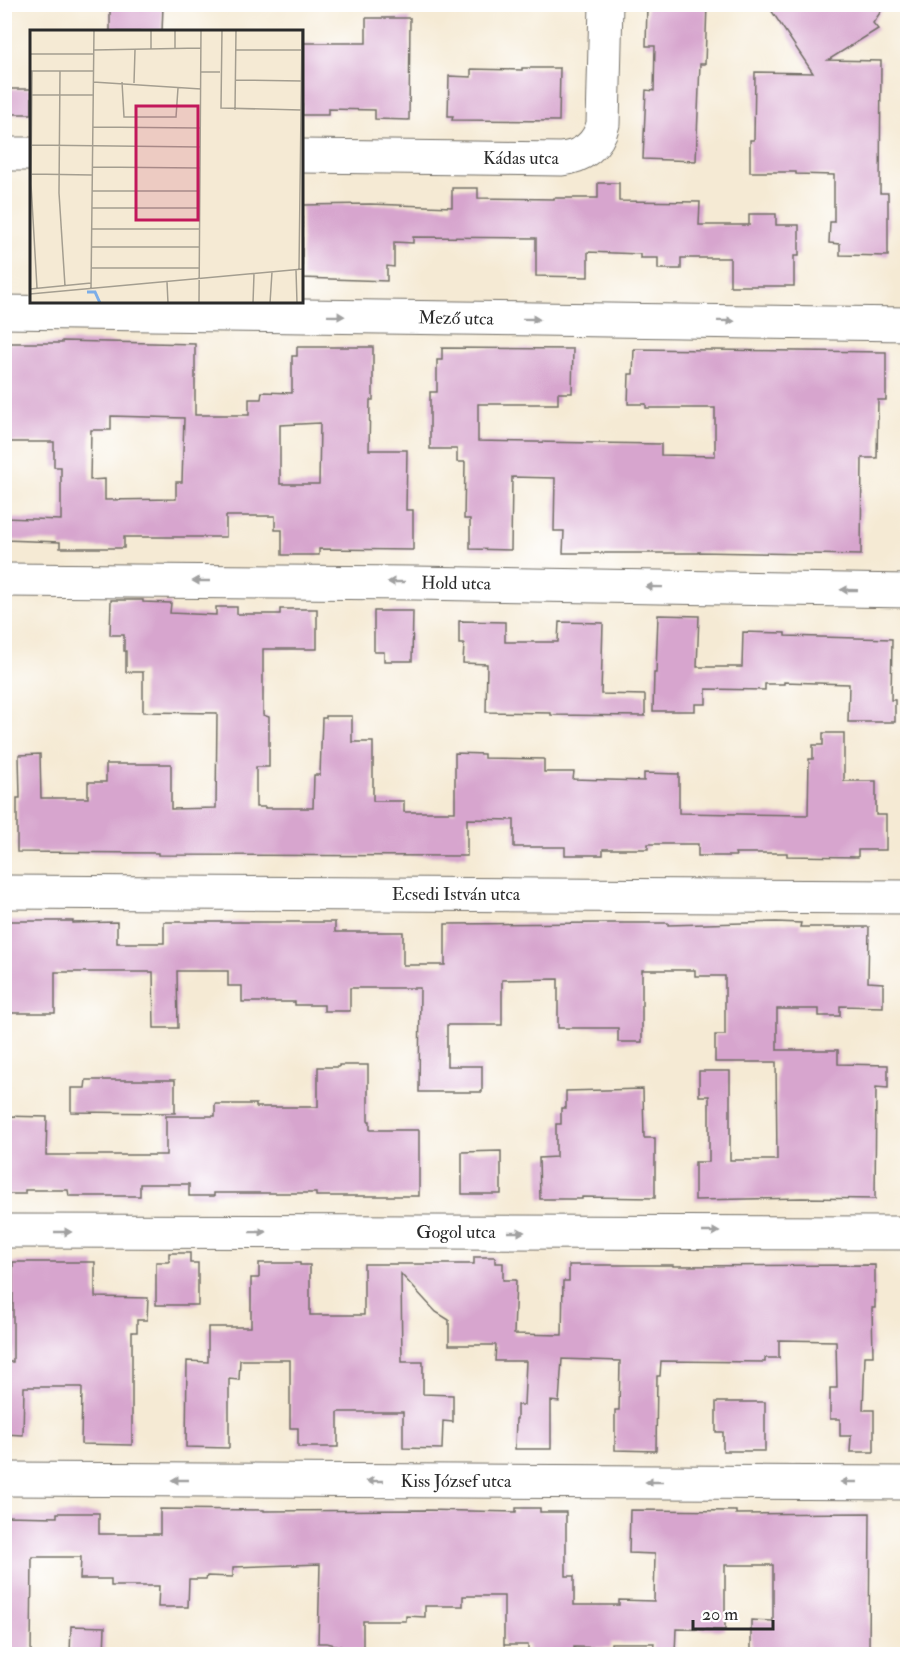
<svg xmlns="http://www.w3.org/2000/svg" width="912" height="1659" viewBox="0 0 912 1659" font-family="'IM FELL Double Pica',serif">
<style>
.building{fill:#d7a5ce;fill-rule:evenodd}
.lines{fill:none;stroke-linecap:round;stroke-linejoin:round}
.minor-casing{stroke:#726e66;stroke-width:35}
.minor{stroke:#fff;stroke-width:33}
.oneway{fill:#a0a0a0}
.labels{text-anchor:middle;stroke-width:6;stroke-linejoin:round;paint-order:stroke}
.street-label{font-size:18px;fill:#2b2b2b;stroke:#fff}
.inset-river{fill:none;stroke:#7caee8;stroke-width:3}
.inset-road{fill:none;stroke:#a49e90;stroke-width:1.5}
.view{fill:#c2185b;fill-opacity:0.15;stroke:#c2185b;stroke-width:3}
.inset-edge{fill:none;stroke:#2b2b2b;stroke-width:3}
</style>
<rect width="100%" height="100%" fill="#fff"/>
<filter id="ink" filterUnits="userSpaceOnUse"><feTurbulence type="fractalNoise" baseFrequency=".0167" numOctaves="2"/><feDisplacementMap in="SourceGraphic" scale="12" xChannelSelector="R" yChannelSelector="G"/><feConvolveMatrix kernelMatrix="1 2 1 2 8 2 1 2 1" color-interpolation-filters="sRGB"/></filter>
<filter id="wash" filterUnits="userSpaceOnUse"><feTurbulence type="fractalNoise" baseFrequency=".008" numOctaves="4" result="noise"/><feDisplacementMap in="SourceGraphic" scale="24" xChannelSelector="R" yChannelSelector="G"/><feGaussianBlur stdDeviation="1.35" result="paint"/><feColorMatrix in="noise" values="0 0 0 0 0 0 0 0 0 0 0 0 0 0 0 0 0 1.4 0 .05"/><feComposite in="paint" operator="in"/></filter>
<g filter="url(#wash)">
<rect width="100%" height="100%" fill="#f5ead4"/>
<g id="blocks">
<!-- building -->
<g class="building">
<path d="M707 4 705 64H700L696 161 643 159 646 90 654 91 655 46H646L647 5Z"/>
<path d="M767 4H886L873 23 878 29 828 60 881 61 880 193H888V256L840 255V244L829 243 830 222H834V175L796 174V172H750V140H754L755 72 813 73Z"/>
<path d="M110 6H163L162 32H110Z"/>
<path d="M366 18H410L409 120 375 119V110L328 109V115H302V43H366Z"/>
<path d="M522 68H560L559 121 452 120 453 116H448L449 76 471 77V69L522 70Z"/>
<rect x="4" y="89" width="28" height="25"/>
<path d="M598 183H619V201L700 202 699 225H749V214H776V225H799V256H794V286H730V258H681V269H658V258H640V254L588 252V277L536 276V238L413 237V243L394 242V267L387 266V281L302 278V205L370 204 452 207V188H478V198L554 199V198H598Z"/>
<path d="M62 341 195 344V415H249V399H261L262 392 292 393V356H297V347H373V400H370L369 450H407L406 510H413V550L319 549V555H282V530H275V516H226V537H124V548H60V542L4 540V518L61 520V467H54V442H7L8 399H4V343H62ZM111 416 184 418 182 482H176V499L105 500V479L90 480 91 430H111ZM320 423 319 484H280V425Z"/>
<path d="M442 348 573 349 572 393H558V404H478V441L661 444V455L715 456V408H646V404H628L629 374H633L634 349 886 352V400H878L877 458H862L861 555 698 552V553H563L564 531H554L555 478 512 477 511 550 470 549V519H464L465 462H457V449H430V392H437V360H442Z"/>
<path d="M111 600H143V602L171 603 170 613 216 615V607H237V614H280V609H317V649H263V715L269 717V767H256V807H265V808H313L314 775H320L322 718H326V716H352V742H373V801H404V812H455V753L484 754V758L544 759V772H574L573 779 644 781V773L679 774V813L808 815 809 759H813V745H823V733H844V781H876V815H886V850H858V857L787 856V853H735L736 856H698V844H648V849H603V855H565V847H514V820L467 819V856L158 855V853L17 852V798H20L19 755 40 754 41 798H88V782H106V764H171V809L216 808 217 713 143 712V672H126V651H124V635H110Z"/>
<path d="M374 611H413L412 661H384V652H374Z"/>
<path d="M658 615 699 616 697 667H742L743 632 785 633V636L892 639 891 700H895V722H848L849 684 784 682V684H765V690L706 689V704H695V711H653L654 673H656Z"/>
<path d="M459 621 505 622V642H558L559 622 603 623 601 694 645 695V716L551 715V713L486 712 487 664 463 663 464 644H459Z"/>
<path d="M4 921H73V923L117 922V943H164V922H335V932H403V965H445V924L605 923H668V925L776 922 801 923 800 927H869L868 982 883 983V1007L840 1006V1016H819V1009H777V1050H838V1064L888 1065V1088L876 1087 875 1199 802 1198 695 1200V1162H709V1096H699V1071H730V1160H777L776 1062H715V1035H725V976H695V970H642V1042H618V1028H558V979L502 980V1025H447V1066H482V1092H419L420 988H350V1011H324V1005H295V1002H242V986H228V971H177L178 1028H154L153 972H55V1013H4Z"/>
<path d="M339 1065H368V1121H370V1130H419V1196H316V1193H214V1196H189V1184H140V1196H69L68 1190H25V1194H4V1116L47 1117 46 1155H166V1116H215V1104H256V1107H318V1067H339Z"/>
<path d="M86 1080H175V1113L71 1112V1088H85Z"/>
<path d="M643 1089 644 1138H655V1198L582 1197V1199H540L539 1158 556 1157V1124H561V1108H566V1091Z"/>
<path d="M501 1151V1194H462V1152Z"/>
<path d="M169 1253H190V1263H198V1305H156V1262H169Z"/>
<path d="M474 1257H495V1263H503V1280H516L514 1334 562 1335 563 1281H569V1265H673V1266L875 1265V1308H872L873 1356H865L863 1410H874V1452H850L851 1436H840V1419H830V1388H837L836 1341 779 1340V1358H765V1362L661 1361 660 1376H657L656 1451 615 1450V1410H619L620 1361 562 1359 559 1402 551 1401V1449H515L516 1419H517V1405H524L526 1361H495L496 1345H449V1320L436 1312 401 1274 402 1362H423V1394L453 1395V1422L443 1421 442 1449 403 1448V1412H338V1447H298V1428H290V1360H240L239 1380 229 1379V1448L186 1447 187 1361 208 1362V1327H251V1278H259V1263H300V1265H310V1315H364V1264H474Z"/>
<path d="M13 1262H95V1297L148 1298 147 1320H137V1332H132V1445L81 1444 82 1387H24L23 1435 4 1434V1362H13Z"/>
<path d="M716 1402H765V1451H723V1432H716Z"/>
<path d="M516 1508H540V1512H566V1576H574V1605H619V1600L654 1601 655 1554 629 1553 630 1510 736 1511V1514L870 1513 869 1654H751V1620L773 1621V1565H725V1630L676 1629 675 1654H653L654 1643H611V1648L574 1647V1654H528V1645H504V1596H463V1606H425V1617L406 1616V1621H363V1652L327 1643H318L320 1564 233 1567V1577L207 1576 206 1579H189L188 1607H158L159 1586H111V1579H80L81 1557H32L31 1654H4V1516L57 1517V1513H99V1534H160V1509L264 1510V1511L424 1510 516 1512Z"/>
<path d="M71 1626 105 1627 104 1654H70Z"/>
</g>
</g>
</g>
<g filter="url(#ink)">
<use href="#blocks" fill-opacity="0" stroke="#726e66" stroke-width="1.5"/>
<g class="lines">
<defs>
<g id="minor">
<path d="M4 154H32"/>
<path d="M302 156 561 159C582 157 598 145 603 124L606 4"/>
<path d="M4 312 908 324"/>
<path d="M4 580 414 583 908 591"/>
<path d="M4 892 908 897"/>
<path d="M4 1231 908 1233"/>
<path d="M4 1479 908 1483"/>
</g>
</defs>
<!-- minor casing -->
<use href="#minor" class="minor-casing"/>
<!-- minor -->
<use href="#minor" class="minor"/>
</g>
<!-- one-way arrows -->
<defs><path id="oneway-solid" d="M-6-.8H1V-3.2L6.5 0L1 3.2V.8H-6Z" transform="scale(1.5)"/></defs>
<g class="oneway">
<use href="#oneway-solid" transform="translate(336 316) rotate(1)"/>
<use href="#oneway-solid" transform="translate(531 319) rotate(1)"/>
<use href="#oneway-solid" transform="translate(726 321) rotate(1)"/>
<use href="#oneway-solid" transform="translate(201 581) rotate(-180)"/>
<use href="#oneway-solid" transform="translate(396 582) rotate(-180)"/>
<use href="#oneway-solid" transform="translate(654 587) rotate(-179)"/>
<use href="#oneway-solid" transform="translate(849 590) rotate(-179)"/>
<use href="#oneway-solid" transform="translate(63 1232)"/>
<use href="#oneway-solid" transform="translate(258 1232)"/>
<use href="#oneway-solid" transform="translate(516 1232)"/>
<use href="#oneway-solid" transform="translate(711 1232)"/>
<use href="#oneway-solid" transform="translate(180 1480) rotate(-180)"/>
<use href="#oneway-solid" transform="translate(375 1481) rotate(-180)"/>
<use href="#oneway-solid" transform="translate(654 1482) rotate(-180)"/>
<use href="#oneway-solid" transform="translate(849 1482) rotate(-180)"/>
</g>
</g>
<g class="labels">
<!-- street labels -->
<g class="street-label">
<text x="521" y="164">Kádas utca</text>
<text transform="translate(456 318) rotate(1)" y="6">Mező utca</text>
<text transform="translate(456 583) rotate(1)" y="6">Hold utca</text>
<text x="456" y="900">Ecsedi István utca</text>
<text x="456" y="1238">Gogol utca</text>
<text x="456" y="1487">Kiss József utca</text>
</g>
</g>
<!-- overview -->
<g transform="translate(30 30)">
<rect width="273" height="273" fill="#f5ead4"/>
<path class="inset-river" d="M57 262H65L70 273"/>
<path class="inset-road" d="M192 0 191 78 271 80M121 19V0M145 19V0M64 20 171 18M206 20H272M0 24H64M1 41H64M2 41 1 154 7 258M30 41 29 163 35 256M171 42H190M206 50 272 51M63 52 171 59M92 52 94 87H146L148 58M104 53 105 20M1 65H63M205 80 206 0M63 97 170 98M1 115 170 117M63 137 170 138M1 144 62 145M62 161H170M62 178H170M62 199H169M62 217H169M62 238H169M269 239 272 0M266 240 267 273M137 252 138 273M0 259 61 253M61 259 64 0M0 264 273 239M169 273 171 0M223 273 224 244M240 273 242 242"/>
<path class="view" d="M106 76H168V190H106Z"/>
<rect width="273" height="273" class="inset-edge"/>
</g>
<!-- margin -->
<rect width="912" height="1659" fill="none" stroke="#fff" stroke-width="24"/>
<!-- scale -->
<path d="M693 1620v9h80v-9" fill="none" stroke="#2b2b2b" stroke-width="3"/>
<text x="702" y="1620" font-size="18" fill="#2b2b2b" stroke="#ffffff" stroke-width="4.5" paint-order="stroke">20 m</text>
</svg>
